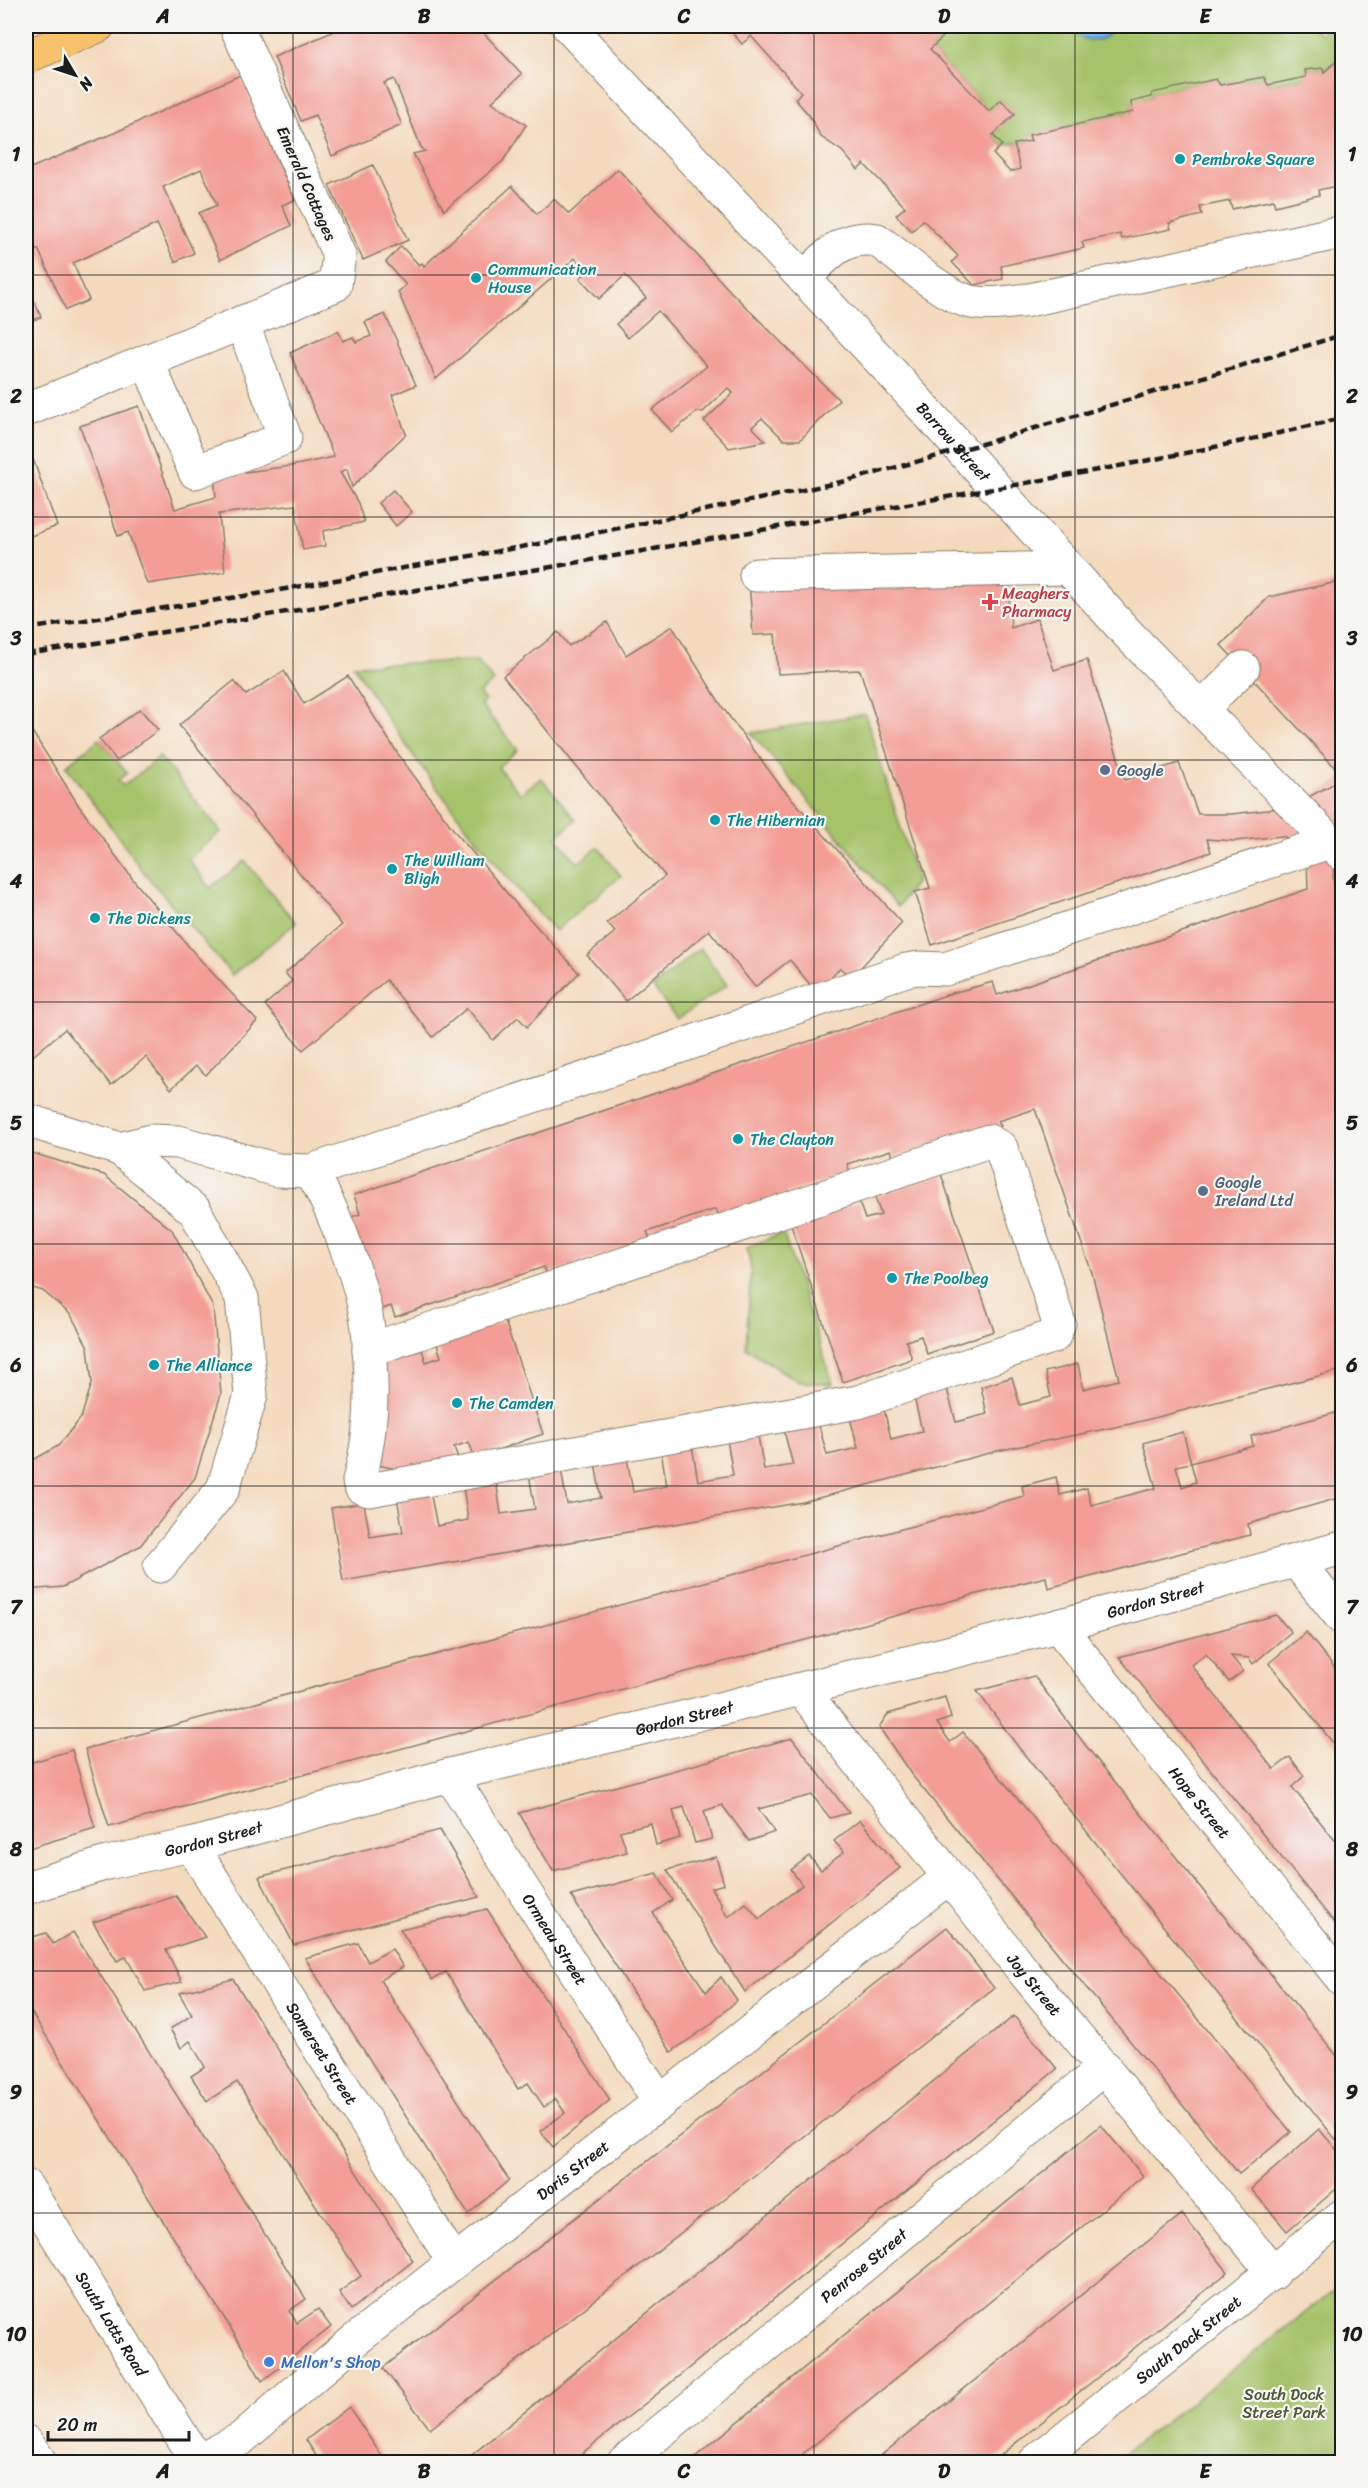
<svg xmlns="http://www.w3.org/2000/svg" width="1368" height="2488" viewBox="0 0 1368 2488" font-family="Sriracha,sans-serif">
<style>
.green{fill:#a6c36a;stroke:#617043;stroke-width:1.5}
.water{fill:#74b3e7;stroke:#486882;stroke-width:1.5}
.building{fill:#f39d94}
.lines{fill:none;stroke-linecap:round;stroke-linejoin:round}
.minor-casing{stroke:#887b6c;stroke-width:35}
.major-casing{stroke:#887b6c;stroke-width:35}
.minor{stroke:#fff;stroke-width:33}
.major{stroke:#f7c06c;stroke-width:33}
.rail{stroke:#1c1c1c;stroke-width:4.5;stroke-dasharray:9 4.5;stroke-linecap:butt}
.grid{fill:none;stroke:#1c1c1c;stroke-width:1.5;stroke-opacity:0.55}
.culture-dot{fill:#0f9aa8;stroke:#f6f6f2;stroke-width:2}
.health-dot{fill:#e0444e;stroke:#f6f6f2;stroke-width:2}
.service-dot{fill:#5c6f8a;stroke:#f6f6f2;stroke-width:2}
.shop-dot{fill:#3f7fe0;stroke:#f6f6f2;stroke-width:2}
.labels{text-anchor:middle;stroke-width:4.5;stroke-linejoin:round;paint-order:stroke}
.culture-label{font-size:16px;fill:#0d838f;stroke:#f6f6f2;text-anchor:start}
.street-label{font-size:16px;fill:#1c1c1c;stroke:#f6f6f2}
.health-label{font-size:16px;fill:#be3a42;stroke:#f6f6f2;text-anchor:start}
.service-label{font-size:16px;fill:#4e5e75;stroke:#f6f6f2;text-anchor:start}
.shop-label{font-size:16px;fill:#366cbe;stroke:#f6f6f2;text-anchor:start}
.park-label{font-size:16px;fill:#4c5637;stroke:#f6f6f2}
.neatline{fill:none;stroke:#1c1c1c;stroke-width:2}
.grid-label{font-size:20px;text-anchor:middle;font-weight:bold;fill:#1c1c1c}
</style>
<rect width="100%" height="100%" fill="#f6f6f2"/>
<filter id="ink" filterUnits="userSpaceOnUse"><feTurbulence type="fractalNoise" baseFrequency=".0167" numOctaves="2"/><feDisplacementMap in="SourceGraphic" scale="12" xChannelSelector="R" yChannelSelector="G"/><feConvolveMatrix kernelMatrix="1 2 1 2 8 2 1 2 1" color-interpolation-filters="sRGB"/></filter>
<filter id="wash" filterUnits="userSpaceOnUse"><feTurbulence type="fractalNoise" baseFrequency=".008" numOctaves="4" result="noise"/><feDisplacementMap in="SourceGraphic" scale="24" xChannelSelector="R" yChannelSelector="G"/><feGaussianBlur stdDeviation="1.35" result="paint"/><feColorMatrix in="noise" values="0 0 0 0 0 0 0 0 0 0 0 0 0 0 0 0 0 1.4 0 .05"/><feComposite in="paint" operator="in"/></filter>
<g filter="url(#wash)">
<rect width="100%" height="100%" fill="#f4dabd"/>
<!-- green -->
<g class="green">
<path d="M931 26H1312L1320 34 1330 26H1342V56L1324 72 1323 68 1306 70V77L1268 85 1264 77 1220 85 1215 79 1152 93V97L1131 102 1133 112 1030 135 1031 141 1002 145 993 135 1014 114 1001 100 989 111 930 49 942 37Z"/>
<path d="M477 661 494 681 479 693 485 701 481 705 518 750 498 767 520 794 541 778 576 820 556 837 578 863 598 847 621 876 555 931C478 848 413 760 353 665Z"/>
<path d="M865 714 917 880 898 907 751 733Z"/>
<path d="M99 739 127 773 118 780 123 786 160 757 221 832 188 859 210 888 245 861 296 923 232 975 146 875 66 766Z"/>
<path d="M700 948 727 985 677 1019 653 987Z"/>
<path d="M783 1233 833 1384 799 1382 746 1348 751 1268 747 1247Z"/>
<path d="M1342 2284V2462H1114Z"/>
</g>
<!-- water -->
<path class="water" d="M1071 26H1116C1107 39 1095 44 1080 37Z"/>
<g id="blocks">
<!-- building -->
<g class="building">
<path d="M346 26H477L522 74 492 102 526 125 503 161 444 210 413 154 425 151 421 147 394 79 384 83 402 125 332 156 315 115 301 121 274 57Z"/>
<path d="M726 26H908L914 33 922 26H931L943 37 930 49 989 111 1001 100 1015 114 993 135 1002 145 993 154 1010 172 1020 169 1014 144 1031 141 1029 135 1133 112 1131 102 1152 97V93L1216 79 1220 85 1264 77 1268 85 1306 77 1305 70 1323 68 1324 72 1342 56V185L1318 190 1319 195 1275 206 1273 200 1232 209 1230 201 1200 207 1202 215 1169 223 1171 229 1122 239 1120 234 1082 242 1084 248 1001 266 1003 279 974 285 952 262 958 256 923 220 912 231 896 215 905 207 864 164 858 170 842 151 821 137 809 115 795 99 801 92 751 36 742 44Z"/>
<path d="M240 75 295 200 282 205 291 226 220 260 199 213 217 205 201 169 163 187 194 253 175 262 157 224 73 263 89 300 66 310 38 249 26 255V170L114 133Z"/>
<path d="M373 165 408 240 363 260 329 185Z"/>
<path d="M618 169 731 292 839 400 800 440H784L762 418 752 427 766 441 729 448 704 421 733 393 728 388 703 412H697L672 432 652 410 707 366 658 311 628 338 616 324 646 298 625 275 599 299 580 278 587 272 575 258 436 379 398 292 406 285 386 262 401 246 419 265 422 263 424 266 512 186 537 214 554 199 569 214Z"/>
<path d="M26 281 41 317 26 323Z"/>
<path d="M385 314 416 385 392 395 406 434 352 487 347 469 340 472 358 503 364 522 323 531 325 546 303 550 295 505 219 514 225 572 147 584 128 532 118 536 80 426 139 406 175 509 216 497 214 476 291 466 334 457 290 353 338 331 343 341 353 337 356 342 371 336 365 322Z"/>
<path d="M33 459 57 526 26 538V462Z"/>
<path d="M393 490 412 512 396 526 378 503Z"/>
<path d="M749 581H1008L1011 628 1037 619 1054 670 1087 660 1125 780 1179 763 1198 814H1231L1268 810 1301 801 1333 784 1342 776V828L1334 858 1333 879 1342 921V1370L1130 1424 997 1451 803 1502 343 1581 331 1508 364 1503 370 1537 403 1532 397 1497 430 1491 437 1526 468 1520 463 1486 496 1480 501 1514 535 1509 529 1474 561 1469 567 1504 601 1498 595 1463 627 1458 633 1492 667 1486 661 1452 692 1446 698 1481 733 1475 727 1440 758 1436 764 1470 793 1465 784 1431 818 1422 827 1455 858 1448 849 1414 883 1405 891 1439 922 1431 914 1397 947 1389 956 1422 987 1414 981 1387 1012 1377 1020 1405 1051 1397 1045 1372 1078 1364 1083 1389 1119 1380 1092 1273 1035 1109 998 1121 1001 1126 995 1129 893 1157 891 1150 847 1164 850 1172 719 1216 716 1209 647 1232 650 1239 547 1274 544 1267 395 1317 391 1306 374 1312 344 1220 360 1214 354 1195 952 993 993 982 997 995 1308 889 1307 859 1294 841 1282 836 1235 841 1207 839 1211 852 932 945 915 892 930 888 860 670 778 674 775 634 753 635Z"/>
<path d="M1342 581V775L1221 645 1269 597Z"/>
<path d="M607 622 626 655 672 626 723 708 779 784 902 923 851 978 840 968 816 992 790 960 755 987 709 930 626 1001 587 955 615 932 607 923 665 876 503 676 558 632 569 646Z"/>
<path d="M284 671 304 704 348 676 400 757 456 833 517 905 579 973 527 1027 518 1017 493 1040 467 1008 433 1037 386 980 303 1050 265 1005 292 981 285 973 342 925 179 725 234 681 246 695Z"/>
<path d="M140 709 158 730 117 761 99 739Z"/>
<path d="M26 722 79 806 135 882 195 954 257 1021 206 1075 196 1066 171 1089 146 1057 111 1085 65 1029 26 1062Z"/>
<path d="M26 1151 104 1175 172 1230 213 1307 221 1394 195 1478 140 1546 63 1587 26 1590V1464L58 1446 81 1418 92 1383 88 1347 71 1315 43 1291 26 1286Z"/>
<path d="M941 1174 994 1331 927 1354 921 1336 906 1341 912 1359 843 1382 791 1225 859 1202 865 1219 881 1215 875 1197Z"/>
<path d="M505 1321 543 1434 475 1458 469 1442 454 1447 460 1463 424 1475 373 1464 382 1363 422 1350 426 1362 441 1357 437 1344Z"/>
<path d="M1342 1411V1497L1248 1524 1250 1535 1048 1588 1046 1577 973 1595 109 1827 85 1749 1024 1496 1022 1486 1056 1477 1060 1495 1087 1488 1091 1505 1156 1488 1143 1443 1183 1432 1191 1463 1176 1466 1182 1487 1196 1482 1191 1463 1253 1446 1251 1436Z"/>
<path d="M1276 1615 1291 1632 1253 1664 1249 1658 1231 1656 1243 1671 1229 1682 1206 1654 1191 1665 1274 1769 1290 1757 1304 1776 1292 1787 1342 1849V1932L1119 1657Z"/>
<path d="M1306 1632 1342 1677V1754L1269 1663Z"/>
<path d="M1034 1676 1086 1746 1342 2062V2147L1019 1748 977 1691Z"/>
<path d="M945 1697 951 1718 937 1723 950 1742 963 1732 1291 2132 1239 2174 911 1774 879 1727 888 1714Z"/>
<path d="M792 1738 849 1813 830 1818 812 1795 758 1809 775 1832 749 1841 722 1805 704 1811 712 1839 695 1843 684 1807 673 1810 680 1838 656 1845 651 1823 620 1831 627 1852 553 1871 519 1813Z"/>
<path d="M72 1750 95 1828 26 1849V1764Z"/>
<path d="M860 1820 900 1868 745 1992 667 1870 716 1857 724 1884 711 1888 722 1905 721 1907 728 1917 746 1903 759 1919 802 1885 791 1870 809 1856 821 1870 844 1852 834 1841Z"/>
<path d="M440 1830 479 1897 294 1945 259 1877Z"/>
<path d="M657 1873 672 1900 653 1913 661 1926 706 1992 721 1977 737 2000 710 2025 671 2052 571 1896Z"/>
<path d="M176 1896 205 1937 166 1950 182 1982 145 1991 126 1957 117 1961 93 1922Z"/>
<path d="M487 1909 610 2100 553 2147 540 2131 565 2113 556 2099 544 2107 528 2083 518 2089 446 1972 432 1980 400 1929Z"/>
<path d="M947 1927 994 1988 430 2429 383 2368Z"/>
<path d="M73 1932 306 2299 289 2311 297 2323 318 2309 331 2327 262 2381 240 2343 26 2004V1939L46 1933 53 1944Z"/>
<path d="M358 1943 368 1962 392 1949 403 1967 380 1980 509 2180 468 2214 305 1958Z"/>
<path d="M233 1979 413 2261 351 2310 339 2292 361 2276 239 2085 237 2082 207 2101 191 2076 205 2067 190 2041 181 2048 170 2029 192 2015 179 1993Z"/>
<path d="M1014 2016 1057 2069 647 2402 571 2462H463Z"/>
<path d="M1101 2125 1143 2176 1099 2213 793 2462H689Z"/>
<path d="M1319 2129 1342 2156V2184L1287 2231 1251 2189Z"/>
<path d="M1182 2214 1228 2272 1163 2325 992 2462H873Z"/>
<path d="M349 2407 367 2434 386 2462H320L306 2440Z"/>
</g>
</g>
</g>
<g filter="url(#ink)">
<use href="#blocks" fill-opacity="0" stroke="#887b6c" stroke-width="1.5"/>
<g class="lines">
<defs>
<g id="minor">
<path id="s1" d="M568 26 890 371 1128 634 1342 854"/>
<path d="M804 279C826 256 843 234 877 240 901 257 938 291 964 300 985 307 1008 302 1029 300L1342 232"/>
<path d="M147 361 195 472 285 438 242 322"/>
<path d="M26 410 335 285 339 255 236 26"/>
<path d="M756 575 1068 568"/>
<path d="M1201 709 1243 668"/>
<path d="M26 1120 120 1149 195 1211 242 1298 251 1395 223 1489 160 1566"/>
<path d="M989 1141 1001 1148 1059 1323 1054 1336 858 1402 369 1490 361 1487 359 1481C371 1437 374 1395 369 1350Z"/>
<path d="M120 1149 151 1141 178 1142 277 1170 311 1171 906 970 919 968 945 969 1329 842"/>
<path d="M311 1171C336 1214 371 1301 369 1350"/>
<path d="M1297 1562 1342 1618"/>
<path id="s2" d="M1058 1626 1342 1979"/>
<path id="s3" d="M802 1690 1024 1972 1274 2273"/>
<path id="s4" d="M450 1775 660 2103"/>
<path id="s5" d="M191 1845 454 2262"/>
<path id="s6" d="M26 1888 107 1863 191 1845 450 1775 1058 1626 1342 1548"/>
<path id="s7" d="M26 2186 198 2462 242 2438 354 2341 454 2262 948 1878"/>
<path d="M26 2442 40 2462"/>
<path id="s8" d="M624 2462 1105 2067"/>
<path id="s9" d="M1035 2462 1342 2216"/>
</g>
<path id="major" d="M26 57 98 26"/>
</defs>
<!-- minor casing -->
<use href="#minor" class="minor-casing"/>
<!-- major casing -->
<use href="#major" class="major-casing"/>
<!-- minor -->
<use href="#minor" class="minor"/>
<!-- major -->
<use href="#major" class="major"/>
<!-- rail -->
<g class="rail">
<path d="M26 629 257 594 566 539 846 481 989 442 1342 335"/>
<path d="M26 654C294 612 561 566 828 518 1000 487 1173 460 1342 418"/>
</g>
</g>
</g>
<!-- grid -->
<path class="grid" d="M293 26V2462M554 26V2462M814 26V2462M1075 26V2462M26 275H1342M26 517H1342M26 760H1342M26 1002H1342M26 1244H1342M26 1486H1342M26 1728H1342M26 1971H1342M26 2213H1342"/>
<!-- markers -->
<g class="culture-dot">
<circle cx="1180" cy="159" r="6"/>
<circle cx="476" cy="278" r="6"/>
<circle cx="715" cy="820" r="6"/>
<circle cx="392" cy="869" r="6"/>
<circle cx="95" cy="918" r="6"/>
<circle cx="738" cy="1139" r="6"/>
<circle cx="892" cy="1278" r="6"/>
<circle cx="154" cy="1365" r="6"/>
<circle cx="457" cy="1403" r="6"/>
</g>
<path class="health-dot" d="M987 593h6v6h6v6h-6v6h-6v-6h-6v-6h6z"/>
<g class="service-dot">
<circle cx="1105" cy="770" r="6"/>
<circle cx="1203" cy="1191" r="6"/>
</g>
<circle class="shop-dot" cx="269" cy="2362" r="6"/>
<g class="labels">
<!-- culture labels -->
<g class="culture-label">
<text x="1192" y="165">Pembroke Square</text>
<text x="488" y="275">Communication<tspan x="488" dy="18">House</tspan></text>
<text x="727" y="826">The Hibernian</text>
<text x="404" y="866">The William<tspan x="404" dy="18">Bligh</tspan></text>
<text x="107" y="924">The Dickens</text>
<text x="750" y="1145">The Clayton</text>
<text x="904" y="1284">The Poolbeg</text>
<text x="166" y="1371">The Alliance</text>
<text x="469" y="1409">The Camden</text>
</g>
<!-- street labels -->
<g class="street-label">
<text transform="translate(307 183) rotate(66)" y="6">Emerald Cottages</text>
<text dy="6" stroke="none"><textPath href="#s1" startOffset="567">Barrow Street</textPath></text>
<text dy="6" stroke="none"><textPath href="#s6" startOffset="1166">Gordon Street</textPath></text>
<text dy="6" stroke="none"><textPath href="#s6" startOffset="680">Gordon Street</textPath></text>
<text dy="6" stroke="none"><textPath href="#s2" startOffset="226">Hope Street</textPath></text>
<text dy="6" stroke="none"><textPath href="#s6" startOffset="194">Gordon Street</textPath></text>
<text dy="6" stroke="none"><textPath href="#s4" startOffset="195">Ormeau Street</textPath></text>
<text dy="6" stroke="none"><textPath href="#s3" startOffset="375">Joy Street</textPath></text>
<text dy="6" stroke="none"><textPath href="#s5" startOffset="246">Somerset Street</textPath></text>
<text dy="6" stroke="none"><textPath href="#s7" startOffset="801">Doris Street</textPath></text>
<text dy="6" stroke="none"><textPath href="#s8" startOffset="310">Penrose Street</textPath></text>
<text dy="6" stroke="none"><textPath href="#s7" startOffset="162">South Lotts Road</textPath></text>
<text dy="6" stroke="none"><textPath href="#s9" startOffset="196">South Dock Street</textPath></text>
</g>
<!-- health labels -->
<g class="health-label">
<text x="1002" y="599">Meaghers<tspan x="1002" dy="18">Pharmacy</tspan></text>
</g>
<!-- service labels -->
<g class="service-label">
<text x="1117" y="776">Google</text>
<text x="1215" y="1188">Google<tspan x="1215" dy="18">Ireland Ltd</tspan></text>
</g>
<!-- shop labels -->
<g class="shop-label">
<text x="281" y="2368">Mellon's Shop</text>
</g>
<!-- park labels -->
<g class="park-label">
<text x="1284" y="2400">South Dock<tspan x="1284" dy="18">Street Park</tspan></text>
</g>
</g>
<!-- margin -->
<rect width="1368" height="2488" fill="none" stroke="#f6f6f2" stroke-width="66"/>
<!-- north arrow -->
<g transform="translate(75 75) rotate(129)" stroke="#f6f6f2" stroke-width="4.5" paint-order="stroke">
<path d="M0-4.5L10 22L0 15L-10 22Z" fill="#1c1c1c"/>
<text y="-9" font-size="16" font-weight="bold" text-anchor="middle" fill="#1c1c1c">N</text>
</g>
<!-- scale -->
<path d="M48 2431v9h141v-9" fill="none" stroke="#1c1c1c" stroke-width="3"/>
<text x="57" y="2431" font-size="18" fill="#1c1c1c" stroke="#f6f6f2" stroke-width="4.5" paint-order="stroke">20 m</text>
<rect x="33" y="33" width="1302" height="2422" class="neatline"/>
<g class="grid-label">
<text x="163" y="23">A</text>
<text x="424" y="23">B</text>
<text x="684" y="23">C</text>
<text x="944" y="23">D</text>
<text x="1205" y="23">E</text>
<text x="16" y="161">1</text>
<text x="1352" y="161">1</text>
<text x="16" y="403">2</text>
<text x="1352" y="403">2</text>
<text x="16" y="645">3</text>
<text x="1352" y="645">3</text>
<text x="16" y="888">4</text>
<text x="1352" y="888">4</text>
<text x="16" y="1130">5</text>
<text x="1352" y="1130">5</text>
<text x="16" y="1372">6</text>
<text x="1352" y="1372">6</text>
<text x="16" y="1614">7</text>
<text x="1352" y="1614">7</text>
<text x="16" y="1856">8</text>
<text x="1352" y="1856">8</text>
<text x="16" y="2099">9</text>
<text x="1352" y="2099">9</text>
<text x="16" y="2341">10</text>
<text x="1352" y="2341">10</text>
<text x="163" y="2478">A</text>
<text x="424" y="2478">B</text>
<text x="684" y="2478">C</text>
<text x="944" y="2478">D</text>
<text x="1205" y="2478">E</text>
</g>
</svg>
